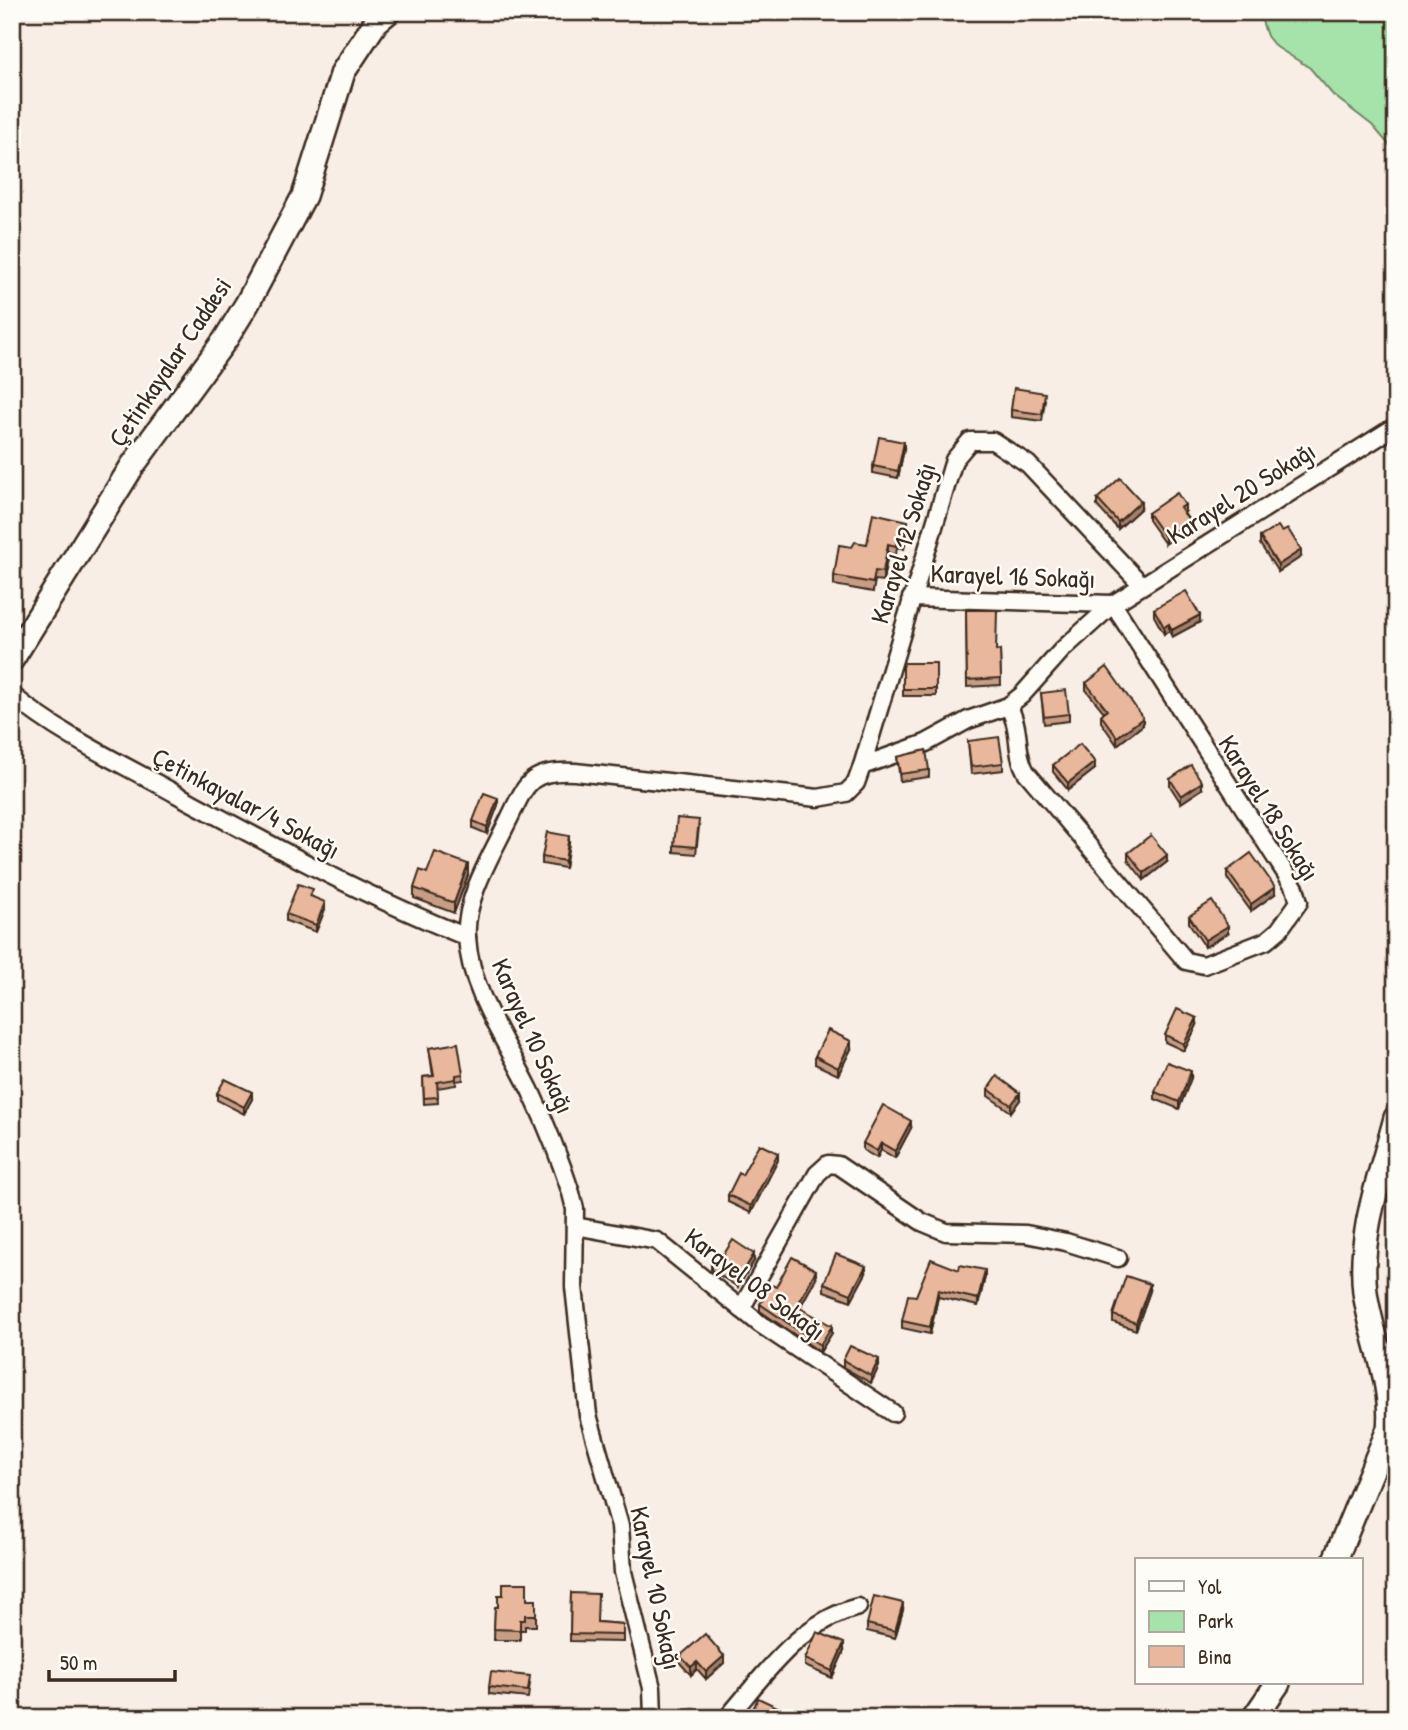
<svg xmlns="http://www.w3.org/2000/svg" width="1408" height="1730" viewBox="0 0 1408 1730" font-family="'Patrick Hand',sans-serif">
<style>
.green{fill:#a6e3aa;stroke:#708664;stroke-width:2}
.lines{fill:none;stroke-linecap:round;stroke-linejoin:round}
.street-casing{stroke:#3b2a1e;stroke-width:21}
.secondary-casing{stroke:#3b2a1e;stroke-width:28}
.street{stroke:#fdfcf7;stroke-width:16}
.secondary{stroke:#fdfcf7;stroke-width:23}
.wall{fill:#c89d85;stroke:#3b2a1e;stroke-width:2}
.shaded-wall{fill:#a3806c;stroke:#3b2a1e;stroke-width:2}
.building{fill:#e9b79b;stroke:#3b2a1e;stroke-width:2}
.labels{text-anchor:middle;stroke-width:5;stroke-linejoin:round;paint-order:stroke}
.street-label{font-size:26px;fill:#3b2a1e;stroke:#fdfcf7}
</style>
<rect width="100%" height="100%" fill="#f9eee5"/>
<filter id="ink" filterUnits="userSpaceOnUse"><feTurbulence type="fractalNoise" baseFrequency=".0143" numOctaves="2"/><feDisplacementMap in="SourceGraphic" scale="14" xChannelSelector="R" yChannelSelector="G"/><feConvolveMatrix kernelMatrix="1 2 1 2 8 2 1 2 1" color-interpolation-filters="sRGB"/></filter>
<g filter="url(#ink)">
<!-- green -->
<path class="green" d="M1259 12H1396V202L1388 186 1391 147 1372 125 1333 95 1310 68 1275 46 1267 36Z"/>
<g class="lines">
<defs>
<g id="street">
<path d="M911 598 1113 604"/>
<path d="M12 695C61 736 121 763 176 794 271 845 366 897 467 937"/>
<path d="M1008 706C1022 729 1014 751 1026 772L1186 961 1204 965 1266 941 1279 930 1299 902 1295 888 1113 604"/>
<path d="M862 766 926 743 968 720 1008 706 1022 695 1062 650 1113 604 1396 426"/>
<path d="M575 1226 657 1241 760 1324 893 1413"/>
<path d="M741 1309 817 1174 828 1164 838 1165 922 1222 946 1232 1026 1234 1066 1242 1118 1258"/>
<path d="M653 1718 652 1688 623 1572 620 1526 588 1415 574 1287 575 1209 571 1193C560 1159 547 1126 532 1094 509 1045 470 993 467 937 464 900 491 856 507 823 526 785 528 769 575 772L818 798 846 793 856 783 862 766 954 460 970 441H993L1028 464 1142 585"/>
<path d="M727 1718C765 1674 800 1622 858 1607"/>
</g>
<g id="secondary">
<path d="M12 659 133 465 225 340 247 304 304 196 343 72 376 22 388 12"/>
<path d="M1335 1560 1389 1429C1394 1384 1371 1336 1365 1292 1358 1231 1381 1176 1396 1118"/>
<path d="M1254 1718 1278 1683"/>
</g>
</defs>
<!-- street casing -->
<use href="#street" class="street-casing"/>
<!-- secondary casing -->
<use href="#secondary" class="secondary-casing"/>
<!-- street -->
<use href="#street" class="street"/>
<!-- secondary -->
<use href="#secondary" class="secondary"/>
</g>
<!-- wall -->
<g class="wall">
<path d="M1396 229V245L1392 239V231Z"/>
<path d="M1045 400 1042 421 1011 417V410Z"/>
<path d="M904 449 898 478 873 473V466Z"/>
<path d="M1097 499 1141 508 1118 529 1097 506Z"/>
<path d="M1185 512 1184 513 1189 527 1165 544 1148 520V513Z"/>
<path d="M908 530 904 549 897 547 896 555 888 553 883 581 875 580 873 592 834 585V576L852 547 867 544Z"/>
<path d="M1260 537 1301 557 1278 572 1260 544Z"/>
<path d="M1154 609 1200 622 1172 637 1169 631 1164 634 1154 616Z"/>
<path d="M966 610 996 651 1000 650 1001 685 967 687Z"/>
<rect x="903" y="663" width="33" height="33"/>
<path d="M1086 683 1143 725 1117 745 1101 722V715L1104 712 1086 690Z"/>
<path d="M1041 693 1069 714V721L1044 724Z"/>
<path d="M968 741 1003 763V770L971 774Z"/>
<path d="M897 757 929 770V777L900 781Z"/>
<path d="M1053 765 1095 769 1068 790 1053 772Z"/>
<path d="M1170 779 1202 789 1181 803 1170 786Z"/>
<path d="M498 805 487 834 473 828V821Z"/>
<path d="M699 827 696 854 674 852V845Z"/>
<path d="M569 843 565 868 542 864V857Z"/>
<path d="M1128 853 1167 862 1144 880 1128 860Z"/>
<path d="M1227 871 1275 894 1251 911 1227 878Z"/>
<path d="M427 873 468 875 454 913 414 898V888Z"/>
<path d="M313 896 312 897 325 909 316 932 286 921V914Z"/>
<path d="M1189 916 1228 933 1205 947 1189 923Z"/>
<path d="M1197 1025 1184 1051 1165 1042V1035Z"/>
<path d="M429 1048 463 1074V1080L456 1081V1085L437 1088 438 1103 424 1104 423 1077 433 1076Z"/>
<path d="M851 1049 838 1075 815 1064V1056Z"/>
<path d="M1191 1078 1179 1109 1155 1099V1092Z"/>
<path d="M988 1089 1020 1100 1011 1112 988 1096Z"/>
<path d="M217 1093 252 1099 244 1114 217 1100Z"/>
<path d="M911 1128 895 1158 881 1150 877 1158 863 1150V1143Z"/>
<path d="M778 1160 751 1213 728 1202V1195Z"/>
<path d="M754 1261 738 1287 711 1270V1263Z"/>
<path d="M959 1270 985 1277 978 1306 938 1297 930 1334 902 1328V1321L916 1296Z"/>
<path d="M866 1273 851 1301 824 1291V1283Z"/>
<path d="M816 1278 800 1307 832 1333 820 1352 760 1311V1304L776 1287Z"/>
<path d="M1150 1291 1136 1330 1113 1322V1315Z"/>
<path d="M843 1360 879 1366 871 1383 843 1367Z"/>
<path d="M571 1593 597 1622 623 1624V1642L570 1641Z"/>
<path d="M527 1600H536V1626H525V1630H520V1640H494L495 1607Z"/>
<path d="M903 1610 895 1638 867 1631V1624Z"/>
<path d="M844 1651 832 1678 805 1666V1659Z"/>
<path d="M680 1656 724 1663 706 1679 697 1669 691 1675 680 1663Z"/>
<path d="M530 1683 528 1698 489 1694V1687Z"/>
</g>
<!-- shaded-wall -->
<g class="shaded-wall">
<path d="M904 442V449L898 478V471Z"/>
<path d="M1141 501V508L1118 529V522Z"/>
<path d="M1185 505V512L1180 516V508Z"/>
<path d="M1189 520V527L1165 544V537Z"/>
<path d="M908 521V530L904 549V539Z"/>
<path d="M888 544V553L883 581V572Z"/>
<path d="M1301 550V557L1278 572V565Z"/>
<path d="M1200 615V622L1172 637V630Z"/>
<path d="M1169 624V631L1164 634V627Z"/>
<path d="M1143 718V725L1117 745V737Z"/>
<path d="M1095 762V769L1068 790V783Z"/>
<path d="M1202 782V789L1181 803V796Z"/>
<path d="M498 798V805L487 834V827Z"/>
<path d="M569 836V843L565 868V861Z"/>
<path d="M1167 855V862L1144 880V873Z"/>
<path d="M468 864V875L454 913V903Z"/>
<path d="M1275 887V894L1251 911V904Z"/>
<path d="M325 902V909L316 932V925Z"/>
<path d="M1228 926V933L1205 947V940Z"/>
<path d="M1197 1018V1025L1184 1051V1044Z"/>
<path d="M851 1041V1049L838 1075V1068Z"/>
<path d="M1191 1071V1078L1179 1109V1102Z"/>
<path d="M252 1092V1099L244 1114V1107Z"/>
<path d="M1020 1093V1100L1011 1112V1105Z"/>
<path d="M911 1121V1128L895 1158V1151Z"/>
<path d="M881 1143V1150L877 1158V1151Z"/>
<path d="M778 1153V1160L751 1213V1206Z"/>
<path d="M754 1254V1261L738 1287V1280Z"/>
<path d="M866 1266V1273L851 1301V1294Z"/>
<path d="M816 1270V1278L797 1313V1306Z"/>
<path d="M985 1270V1277L978 1306V1299Z"/>
<path d="M1150 1284V1291L1136 1330V1323Z"/>
<path d="M938 1290V1297L930 1334V1327Z"/>
<path d="M832 1326V1333L820 1352V1345Z"/>
<path d="M879 1359V1366L871 1383V1376Z"/>
<path d="M903 1603V1610L895 1638V1631Z"/>
<path d="M844 1643V1651L832 1678V1671Z"/>
<path d="M724 1656V1663L706 1679V1672Z"/>
<path d="M697 1662V1669L691 1675V1667Z"/>
</g>
<!-- building -->
<g class="building">
<path d="M1396 229V238L1392 231Z"/>
<path d="M1014 388 1045 393 1042 414 1011 410Z"/>
<path d="M879 437 904 442 898 471 873 466Z"/>
<path d="M1120 478 1141 501 1118 522 1097 499Z"/>
<path d="M1177 493 1185 505 1180 508 1189 520 1165 537 1148 513Z"/>
<path d="M873 513 908 521 904 539 897 538 896 546 888 544 883 572 875 571 873 583 834 576 839 545 852 547 855 542 867 544Z"/>
<path d="M1278 526 1282 532 1288 529 1301 550 1278 565 1260 537Z"/>
<path d="M1186 591 1200 615 1172 630 1169 624 1164 627 1154 609Z"/>
<path d="M966 610H997L996 651 1000 650 1001 678 967 680Z"/>
<rect x="903" y="663" width="33" height="26"/>
<path d="M1107 667 1143 718 1117 737 1101 715 1107 710 1086 683Z"/>
<path d="M1066 690 1069 714 1044 717 1041 693Z"/>
<path d="M999 737 1003 763 971 767 968 741Z"/>
<path d="M1080 744 1095 762 1068 783 1053 765Z"/>
<path d="M926 750 929 770 900 774 897 757Z"/>
<path d="M1191 765 1202 782 1181 796 1170 779Z"/>
<path d="M484 793 498 798 487 827 473 821Z"/>
<path d="M677 818 699 820 696 847 674 845Z"/>
<path d="M547 832 569 836 565 861 542 857Z"/>
<path d="M1151 835 1167 855 1144 873 1128 853Z"/>
<path d="M435 852 468 864 454 903 414 888 420 870 427 873Z"/>
<path d="M1251 853 1275 887 1251 904 1227 871Z"/>
<path d="M298 884 313 889 310 896 325 902 316 925 286 914Z"/>
<path d="M1212 901 1228 926 1205 940 1189 916Z"/>
<path d="M1177 1009 1197 1018 1184 1044 1165 1035Z"/>
<path d="M828 1030 851 1041 838 1068 815 1056Z"/>
<path d="M458 1043 463 1074 456 1075V1079L437 1082 438 1097 424 1098 423 1077 434 1076 429 1048Z"/>
<path d="M1167 1062 1191 1071 1179 1102 1155 1092Z"/>
<path d="M997 1076 1020 1093 1011 1105 988 1089Z"/>
<path d="M225 1079 252 1092 244 1107 217 1093Z"/>
<path d="M883 1105 911 1121 895 1151 881 1143 877 1151 863 1143Z"/>
<path d="M759 1144 778 1153 751 1206 728 1195 739 1173 742 1175Z"/>
<path d="M733 1240 754 1254 738 1280 711 1263 718 1253 724 1254Z"/>
<path d="M836 1254 866 1266 851 1294 824 1283Z"/>
<path d="M792 1257 816 1270 797 1306 832 1326 820 1345 760 1304 772 1285 776 1287Z"/>
<path d="M931 1259 959 1270 960 1265 985 1270 978 1299 938 1290 930 1327 902 1321 908 1295 916 1296Z"/>
<path d="M1126 1276 1150 1284 1136 1323 1113 1315Z"/>
<path d="M850 1346 879 1359 871 1376 843 1360Z"/>
<path d="M503 1583H527V1600H536V1615H525V1620H520V1630L494 1629 495 1607H498V1595H503Z"/>
<path d="M571 1593 598 1594 597 1622 623 1624V1635L570 1634Z"/>
<path d="M874 1596 903 1603 895 1631 867 1624Z"/>
<path d="M817 1632 844 1643 832 1671 805 1659Z"/>
<path d="M705 1634 724 1656 706 1672 697 1662 691 1667 680 1656Z"/>
<path d="M491 1672 530 1676 528 1691 489 1687Z"/>
<path d="M758 1698 788 1712 786 1718H749Z"/>
</g>
</g>
<g class="labels">
<!-- street labels -->
<g class="street-label">
<text transform="translate(170 362) rotate(-56)" y="9">Çetinkayalar Caddesi</text>
<text transform="translate(1241 493) rotate(-32)" y="9">Karayel 20 Sokağı</text>
<text transform="translate(903 543) rotate(-73)" y="9">Karayel 12 Sokağı</text>
<text transform="translate(1013 576) rotate(2)" y="9">Karayel 16 Sokağı</text>
<text transform="translate(246 803) rotate(28)" y="9">Çetinkayalar/4 Sokağı</text>
<text transform="translate(1269 808) rotate(58)" y="9">Karayel 18 Sokağı</text>
<text transform="translate(533 1036) rotate(66)" y="9">Karayel 10 Sokağı</text>
<text transform="translate(755 1284) rotate(37)" y="9">Karayel 08 Sokağı</text>
<text transform="translate(656 1588) rotate(78)" y="9">Karayel 10 Sokağı</text>
</g>
</g>
<!-- margin -->
<rect width="1408" height="1730" fill="none" stroke="#fdfcf7" stroke-width="42"/>
<rect x="21" y="21" width="1366" height="1688" fill="none" stroke="#3b2a1e" stroke-width="2.5" filter="url(#ink)"/>
<!-- legend -->
<rect x="1135" y="1558" width="228" height="126" fill="#fdfcf7" stroke="#afa8a0" stroke-width="2"/>
<rect x="1149" y="1581" width="35" height="10" fill="#fdfcf7" stroke="#afa8a0" stroke-width="2"/>
<text x="1198" y="1594" font-size="21" fill="#3b2a1e">Yol</text>
<rect x="1149" y="1611" width="35" height="21" fill="#a6e3aa" stroke="#afa8a0" stroke-width="2"/>
<text x="1198" y="1628" font-size="21" fill="#3b2a1e">Park</text>
<rect x="1149" y="1646" width="35" height="21" fill="#e9b79b" stroke="#afa8a0" stroke-width="2"/>
<text x="1198" y="1664" font-size="21" fill="#3b2a1e">Bina</text>
<!-- scale -->
<path d="M49 1670v10h126v-10" fill="none" stroke="#3b2a1e" stroke-width="3.5"/>
<text x="60" y="1670" font-size="21" fill="#3b2a1e" stroke="#fdfcf7" stroke-width="5" paint-order="stroke">50 m</text>
</svg>
